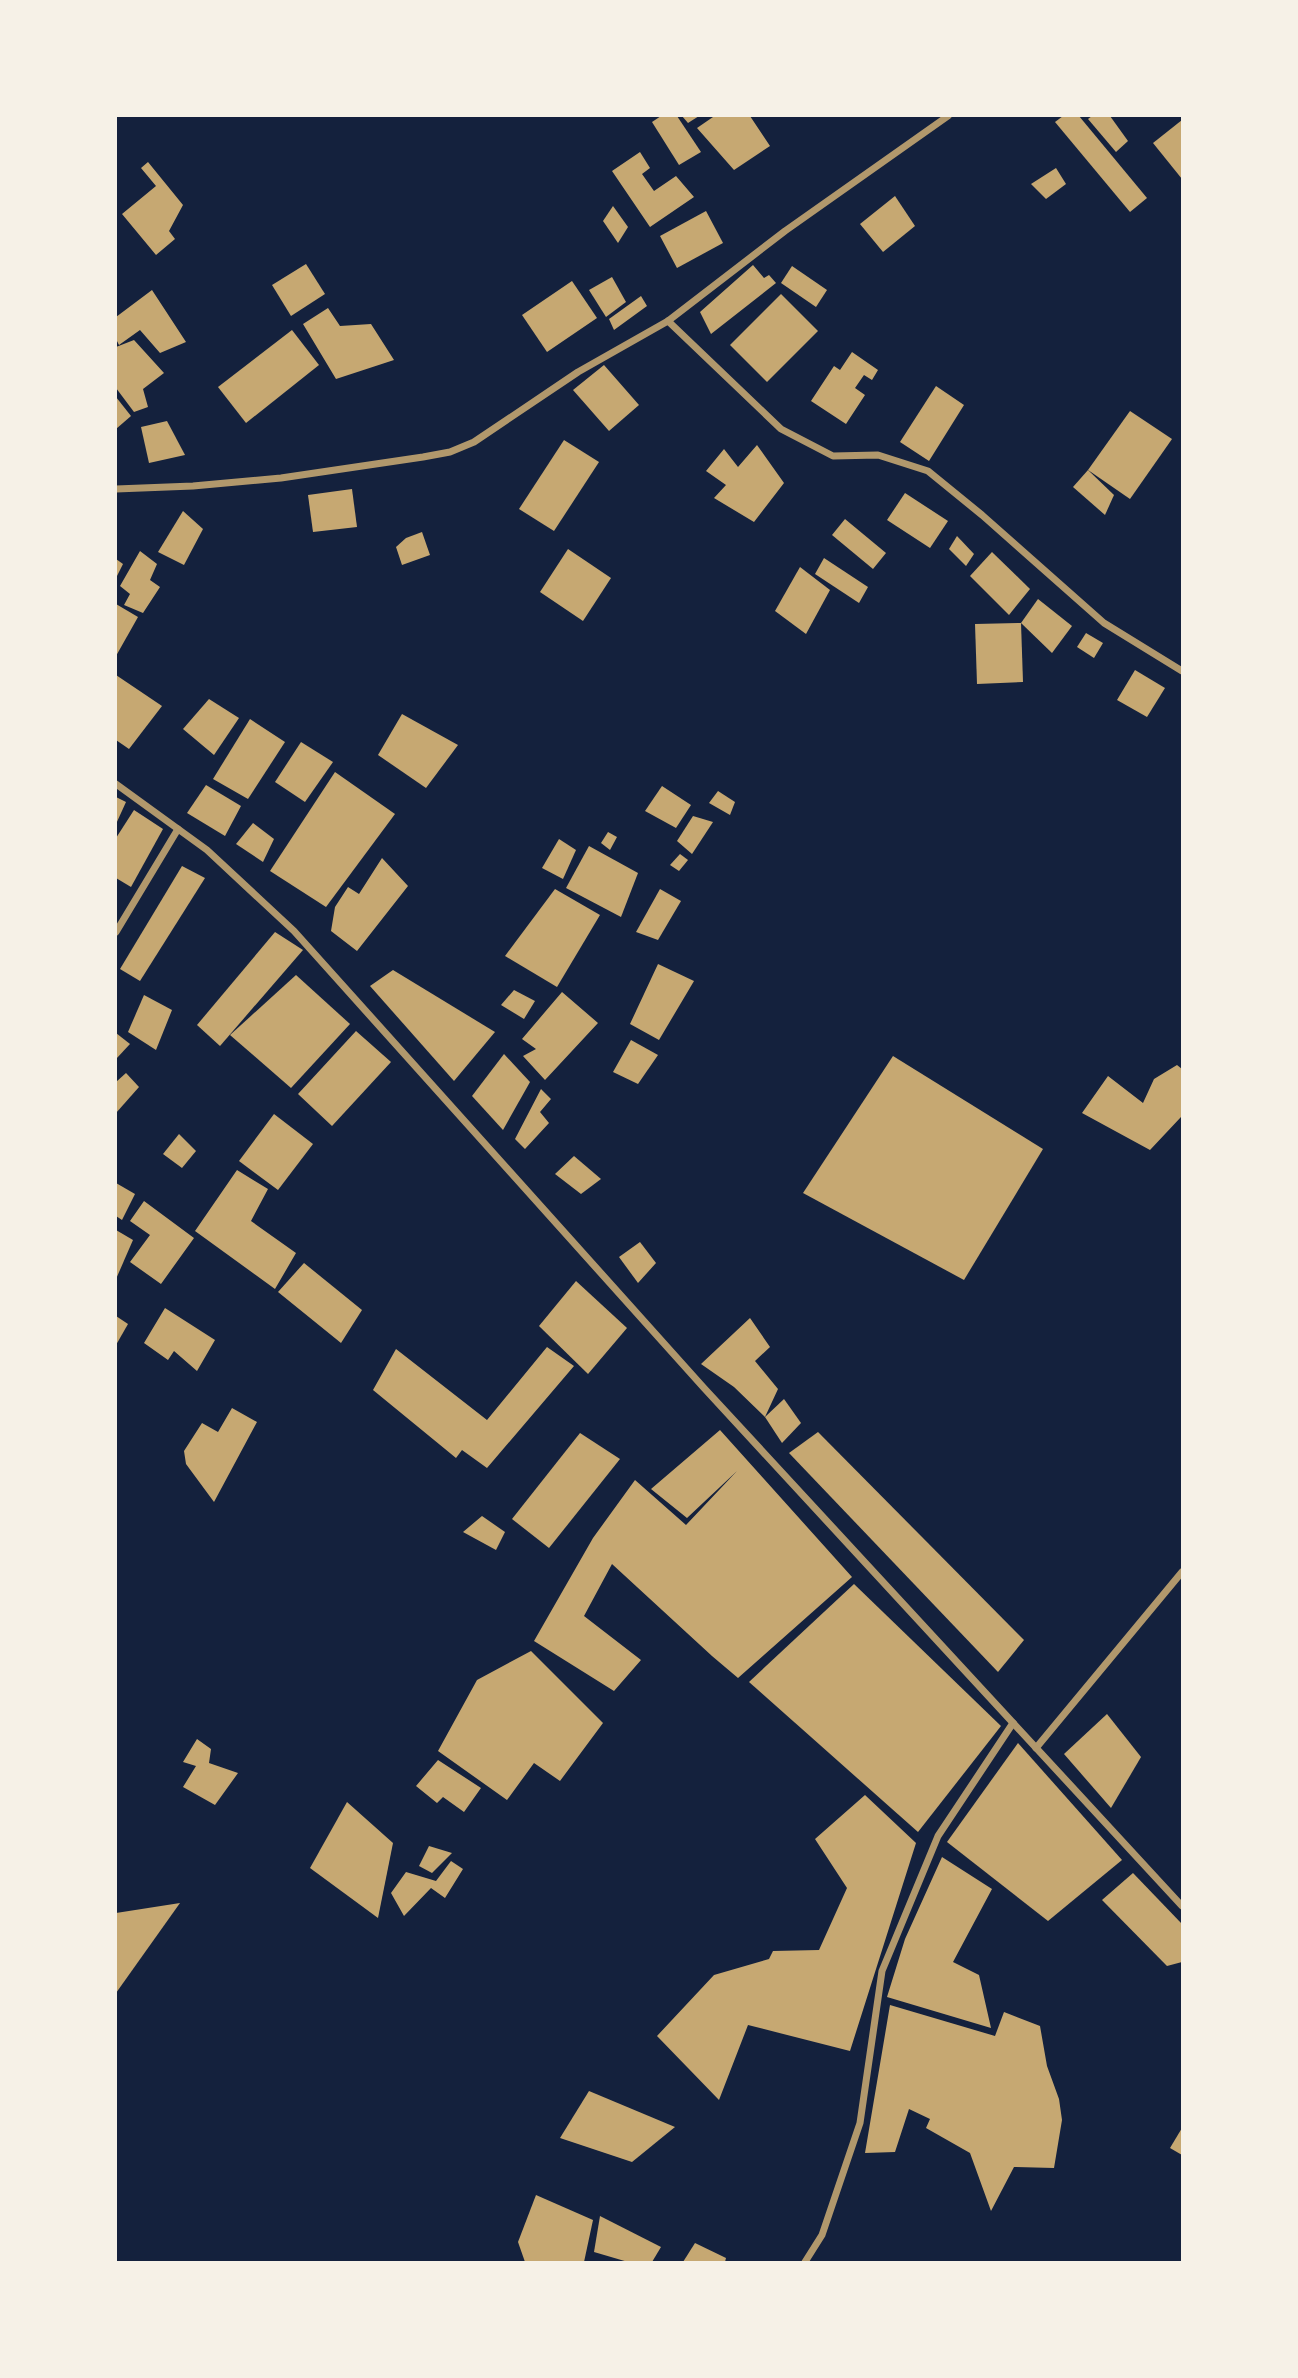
<svg xmlns="http://www.w3.org/2000/svg" width="1298" height="2378" viewBox="0 0 1298 2378" font-family="Montserrat,sans-serif">
<style>
.building{fill:#c6a872}
.lines{fill:none;stroke-linecap:round;stroke-linejoin:round}
.minor{stroke:#b1986c;stroke-width:7}
</style>
<rect width="100%" height="100%" fill="#14213d"/>
<!-- building -->
<g class="building">
<path d="M661 116H677L701 152 679 165 652 122Z"/>
<path d="M682 116H699L688 123Z"/>
<path d="M712 116H750L770 146 734 170 697 128 713 117Z"/>
<path d="M1063 116H1079L1147 198 1130 212 1055 122Z"/>
<path d="M1092 116H1110L1128 141 1116 152 1088 119Z"/>
<path d="M1182 120V179L1153 143Z"/>
<path d="M640 152 650 168 642 174 654 191 676 176 694 197 650 227 612 171Z"/>
<path d="M148 162 183 205 169 231 175 239 156 255 122 214 156 186 141 168Z"/>
<path d="M1056 168 1066 184 1046 199 1031 184Z"/>
<path d="M895 196 915 226 883 252 860 224Z"/>
<path d="M613 206 628 227 618 243 603 221Z"/>
<path d="M706 211 723 243 677 268 660 236Z"/>
<path d="M306 264 325 294 291 316 272 285Z"/>
<path d="M753 265 764 278 769 275 776 283 711 334 700 312Z"/>
<path d="M792 266 827 290 816 307 781 283Z"/>
<path d="M612 277 626 302 606 317 589 290Z"/>
<path d="M572 281 597 318 547 352 522 315Z"/>
<path d="M152 290 186 342 160 353 140 330 119 345 116 339V317Z"/>
<path d="M781 294 818 331 767 382 730 345Z"/>
<path d="M641 296 647 306 614 330 609 319Z"/>
<path d="M328 308 340 326 371 324 394 360 336 379 303 324Z"/>
<path d="M292 330 319 365 246 423 218 387Z"/>
<path d="M134 340 164 373 143 389 148 407 134 412 116 388V347Z"/>
<path d="M852 352 878 370 872 380 864 375 855 388 865 395 846 424 811 401 834 366 840 370Z"/>
<path d="M604 365 639 405 609 431 573 390Z"/>
<path d="M936 386 964 405 929 461 900 442Z"/>
<path d="M116 397 131 416 116 429Z"/>
<path d="M1130 411 1172 439 1130 499 1088 470Z"/>
<path d="M167 421 185 455 149 463 141 427Z"/>
<path d="M564 440 599 462 554 531 519 509Z"/>
<path d="M757 445 784 483 754 522 714 498 726 485 706 471 724 449 738 467Z"/>
<path d="M1088 470 1114 495 1105 515 1073 487Z"/>
<path d="M352 489 357 527 313 532 308 495Z"/>
<path d="M905 493 948 521 930 548 887 520Z"/>
<path d="M183 511 203 529 184 565 158 552Z"/>
<path d="M845 519 886 553 873 569 832 535Z"/>
<path d="M422 532 430 555 402 565 396 547 406 538Z"/>
<path d="M957 536 974 554 966 566 949 549Z"/>
<path d="M568 549 611 578 583 621 540 592Z"/>
<path d="M140 551 157 564 150 580 160 587 143 613 124 605 130 594 120 586Z"/>
<path d="M992 552 1030 589 1009 615 970 576Z"/>
<path d="M824 558 868 587 859 603 815 574Z"/>
<path d="M116 559 123 564 116 578Z"/>
<path d="M800 567 830 590 806 634 775 611Z"/>
<path d="M1038 599 1072 626 1052 653 1021 623Z"/>
<path d="M116 604 138 617 116 656Z"/>
<path d="M1021 623 1023 682 977 684 975 624Z"/>
<path d="M1086 633 1103 643 1094 658 1077 647Z"/>
<path d="M1135 670 1165 688 1147 717 1117 700Z"/>
<path d="M116 675 162 706 129 749 116 740Z"/>
<path d="M209 699 239 718 214 755 183 729Z"/>
<path d="M402 714 458 745 426 788 378 755Z"/>
<path d="M250 719 285 742 248 799 213 779Z"/>
<path d="M301 742 333 762 305 802 275 782Z"/>
<path d="M335 772 395 814 326 907 270 871Z"/>
<path d="M206 785 241 806 225 836 187 813Z"/>
<path d="M662 786 691 805 676 828 645 811Z"/>
<path d="M718 791 735 802 730 815 709 803Z"/>
<path d="M116 797 126 802 116 824Z"/>
<path d="M134 810 163 829 131 887 116 878V838Z"/>
<path d="M693 816 713 822 692 854 677 841Z"/>
<path d="M253 823 274 839 263 862 236 844Z"/>
<path d="M608 832 617 837 610 850 601 843Z"/>
<path d="M559 839 576 850 563 879 542 868Z"/>
<path d="M589 846 638 873 621 917 566 888Z"/>
<path d="M680 854 688 860 679 871 670 865Z"/>
<path d="M382 858 408 886 357 951 331 931 335 907 348 887 359 894Z"/>
<path d="M182 866 205 878 140 981 120 969Z"/>
<path d="M555 889 600 915 557 987 505 956Z"/>
<path d="M660 889 681 901 658 940 636 932Z"/>
<path d="M275 932 303 950 220 1046 197 1025Z"/>
<path d="M658 964 694 981 659 1040 630 1024Z"/>
<path d="M393 970 495 1032 454 1081 370 986Z"/>
<path d="M296 975 350 1024 291 1088 230 1035Z"/>
<path d="M514 990 535 1001 524 1019 501 1005Z"/>
<path d="M562 992 598 1023 545 1080 523 1056 536 1049 522 1039Z"/>
<path d="M144 995 172 1010 156 1050 128 1032Z"/>
<path d="M356 1031 391 1062 332 1126 298 1094Z"/>
<path d="M116 1033 130 1044 116 1059Z"/>
<path d="M631 1040 658 1055 638 1084 613 1072Z"/>
<path d="M504 1054 530 1082 503 1130 472 1096Z"/>
<path d="M893 1056 1043 1149 964 1280 803 1193Z"/>
<path d="M1177 1065 1182 1069V1118L1181 1117 1150 1150 1082 1113 1108 1076 1143 1103 1154 1079Z"/>
<path d="M126 1073 139 1087 116 1113V1082Z"/>
<path d="M541 1089 551 1099 540 1112 549 1123 525 1149 515 1139Z"/>
<path d="M274 1114 313 1144 278 1190 239 1161Z"/>
<path d="M179 1134 196 1151 182 1168 163 1154Z"/>
<path d="M574 1156 601 1179 581 1194 555 1174Z"/>
<path d="M237 1170 268 1189 251 1221 296 1253 275 1289 195 1231Z"/>
<path d="M116 1183 135 1194 122 1220 116 1216Z"/>
<path d="M144 1201 194 1238 161 1284 130 1262 150 1235 130 1221Z"/>
<path d="M116 1230 133 1240 116 1279Z"/>
<path d="M640 1242 656 1263 638 1283 619 1257Z"/>
<path d="M304 1263 362 1310 341 1343 278 1292Z"/>
<path d="M576 1281 627 1328 588 1374 539 1326Z"/>
<path d="M165 1308 215 1340 197 1371 174 1351 168 1360 144 1343Z"/>
<path d="M116 1316 128 1324 116 1345Z"/>
<path d="M750 1318 770 1347 755 1361 778 1389 765 1417 734 1387 701 1364Z"/>
<path d="M547 1347 574 1366 487 1468 462 1450 456 1458 373 1390 396 1349 487 1420Z"/>
<path d="M784 1399 801 1423 782 1443 765 1417Z"/>
<path d="M232 1408 257 1422 214 1502 186 1464 184 1451 202 1423 218 1432Z"/>
<path d="M720 1430 852 1577 738 1678 712 1656 612 1564 584 1616 641 1660 614 1691 534 1641 593 1538 635 1480 686 1525 737 1471 687 1518 651 1489Z"/>
<path d="M818 1432 1024 1640 998 1672 789 1453Z"/>
<path d="M580 1433 620 1459 549 1548 512 1519Z"/>
<path d="M482 1516 505 1532 496 1550 463 1532Z"/>
<path d="M854 1584 1001 1726 918 1832 749 1682Z"/>
<path d="M531 1651 603 1723 560 1781 534 1763 507 1800 438 1751 477 1680Z"/>
<path d="M1107 1714 1141 1757 1111 1808 1064 1754Z"/>
<path d="M197 1739 211 1749 209 1763 238 1773 215 1805 183 1787 196 1766 183 1762Z"/>
<path d="M1018 1743 1122 1860 1048 1921 947 1842Z"/>
<path d="M438 1760 481 1788 464 1812 443 1797 437 1803 416 1786Z"/>
<path d="M865 1795 916 1843 850 2051 748 2025 719 2100 657 2036 714 1975 769 1959 773 1951 819 1950 847 1888 815 1839Z"/>
<path d="M347 1802 393 1843 378 1918 310 1868Z"/>
<path d="M429 1846 452 1853 432 1873 419 1866Z"/>
<path d="M942 1857 992 1889 953 1962 979 1975 991 2028 887 1997 905 1939Z"/>
<path d="M451 1861 463 1869 445 1898 431 1888 404 1916 391 1893 406 1872 436 1881Z"/>
<path d="M1133 1873 1182 1924V1962L1167 1966 1102 1900Z"/>
<path d="M180 1903 116 1993V1913Z"/>
<path d="M890 2005 995 2036 1004 2012 1040 2026 1047 2066 1059 2099 1062 2120 1054 2168 1014 2167 991 2211 970 2153 926 2128 930 2119 909 2109 895 2152 865 2153Z"/>
<path d="M589 2091 675 2127 632 2162 560 2138Z"/>
<path d="M1182 2128V2155L1170 2148Z"/>
<path d="M536 2195 593 2220 584 2262H525L518 2242Z"/>
<path d="M600 2216 661 2247 652 2262H628L594 2252Z"/>
<path d="M695 2243 726 2258 725 2262H683Z"/>
</g>
<g class="lines">
<!-- minor -->
<g class="minor">
<path d="M668 321 781 429 833 456 878 455 928 471 982 515 1104 623 1182 671"/>
<path d="M116 489 193 486 281 478 423 457 450 452 474 442 578 372 668 321 785 231 948 116"/>
<path d="M116 784 207 850 294 931 704 1388 1182 1906"/>
<path d="M116 932 178 829"/>
<path d="M1036 1748 1182 1572"/>
<path d="M805 2262 822 2235 860 2123 882 1971 938 1836 1013 1723"/>
</g>
</g>
<!-- border -->
<rect width="1298" height="2378" fill="none" stroke="#f6f1e7" stroke-width="234"/>
</svg>
